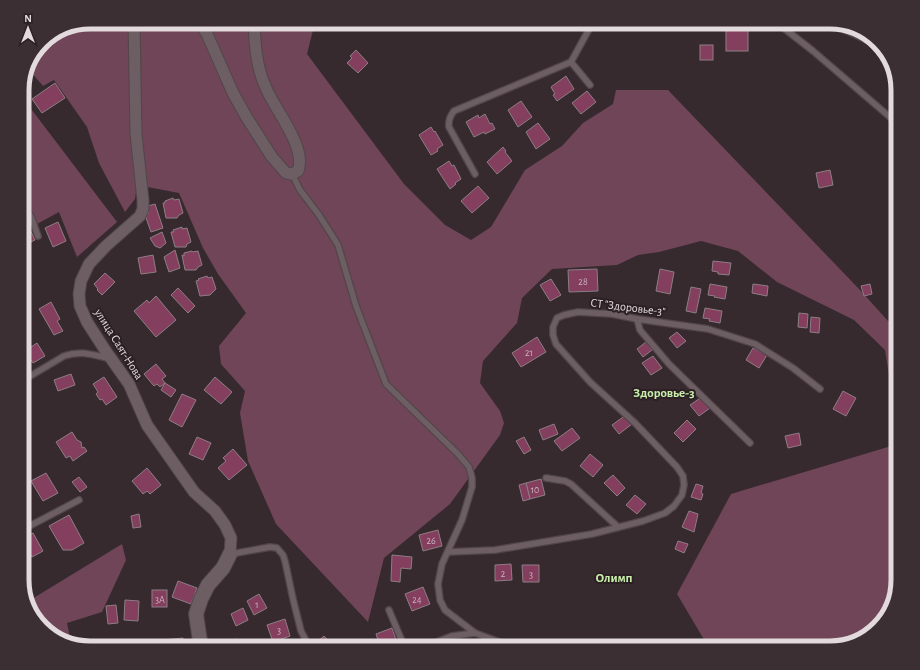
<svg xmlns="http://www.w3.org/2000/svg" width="920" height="670" viewBox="0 0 920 670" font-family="'Alegreya Sans',sans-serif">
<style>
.green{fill:#704557}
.building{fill:#843e5e;stroke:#8d7e84}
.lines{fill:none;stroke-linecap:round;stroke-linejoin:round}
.service-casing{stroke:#51464a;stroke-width:8}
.minor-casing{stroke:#51464a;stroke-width:13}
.tertiary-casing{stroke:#51464a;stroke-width:16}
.service{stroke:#6c5e63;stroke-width:5.5}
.minor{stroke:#6c5e63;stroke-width:11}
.tertiary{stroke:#6c5e63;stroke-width:14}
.labels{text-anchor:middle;stroke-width:4;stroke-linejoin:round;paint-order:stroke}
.number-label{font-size:10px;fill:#cab3bd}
.street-label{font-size:12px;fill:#e2dadd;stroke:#2c2025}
.neighbourhood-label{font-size:13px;font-weight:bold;fill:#c7efaa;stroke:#2c2025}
.rim{fill:none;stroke:#e2dadd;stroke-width:5}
</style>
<rect width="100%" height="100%" fill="#362a2f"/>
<!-- green -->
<g class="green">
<path d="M90 22H315L307 54 404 184 445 225 471 240 491 227 525 170 562 146 583 123 613 104 616 90H668L860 290 898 332V432L885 350 854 320 777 282 738 251 701 241 659 252 638 255 617 265 552 269 522 298 517 323 483 361 480 383 500 411 504 423 500 435 450 504 384 558 368 622 276 524 248 461 240 413 245 391 221 364 219 346 246 313 218 274 203 248 179 193 137 185 135 199 125 212 99 163 87 127 54 80 43 86 30 71 25 73 29 60 45 39Z"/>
<path d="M22 97 117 222 77 257 59 212 37 224 24 193H22Z"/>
<path d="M898 444V580L884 621 860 641 830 648H709L677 594 731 494Z"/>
<path d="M122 544 126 560 102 612 67 623 70 638 67 640 49 634 29 610 27 602Z"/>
</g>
<!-- building -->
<g class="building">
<rect x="726" y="26" width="22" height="25"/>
<rect x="700" y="45" width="13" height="15"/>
<path d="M356 50 368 63 358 73 347 63 352 58 350 56Z"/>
<path d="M566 76 574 89 557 101 553 95 555 94 551 87Z"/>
<path d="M55 83 65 98 42 113 32 99Z"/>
<path d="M587 91 596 102 581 114 572 103Z"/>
<path d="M521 101 532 117 518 127 508 110Z"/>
<path d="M485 114 490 124 492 123 495 129 485 134 484 132 474 137 466 122 478 115 479 118Z"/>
<path d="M538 123 550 139 536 149 526 132Z"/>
<path d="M431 127 434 132 435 131 443 145 437 149 438 151 431 155 419 135Z"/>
<path d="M503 147 506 151 505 152 512 161 497 174 487 162Z"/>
<path d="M449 161 452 166 454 165 461 179 455 183 456 184 450 189 437 169Z"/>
<path d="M830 170 833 185 819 188 816 173Z"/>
<path d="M478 186 489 198 472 213 461 201Z"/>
<path d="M173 198 174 200 179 199 183 213 179 215 177 218H166L163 203H165V201Z"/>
<path d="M155 204 163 228 151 232 145 215 148 214V206Z"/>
<path d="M58 222 66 241 53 247 45 228Z"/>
<path d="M28 225 35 240 22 246V228Z"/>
<path d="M182 227V229L187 228 191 242 187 244 186 247H175L171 232H174L173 230Z"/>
<path d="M162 232 166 243 160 248 155 246 150 238Z"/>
<path d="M175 250 180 268 169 272 164 257Z"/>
<path d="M192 251 193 252 198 251 202 265 198 267 196 270H185L182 255 184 256V253Z"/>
<path d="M153 255 156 272 141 274 138 258Z"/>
<path d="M713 261 731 263 729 275 718 274V272L712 271Z"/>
<path d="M597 269 598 291 569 292 568 270Z"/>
<path d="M660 269 674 272 670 294 656 291Z"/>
<path d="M105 273 115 282 102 295 97 290 98 289 94 284Z"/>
<path d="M207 276 208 278 212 277 216 289 210 295 200 296 196 281 199 280 198 279Z"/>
<path d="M551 279 561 295 550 301 540 285Z"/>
<path d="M710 284 727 287 725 299 714 297 715 296 708 295Z"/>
<path d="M753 284 768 286 767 296 752 293Z"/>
<path d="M870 284 872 294 864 296 861 286Z"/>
<path d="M691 287 701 289 696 313 686 311Z"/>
<path d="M178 288 195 306 188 313 171 295Z"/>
<path d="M156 296 176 320 156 337 134 311 147 300 149 303Z"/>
<path d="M51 302 60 319 57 321 63 331 54 335 39 309Z"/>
<path d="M705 308 722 311 720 323 709 321 710 319 703 318Z"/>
<path d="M799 313 808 314 807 328 798 327Z"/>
<path d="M811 317 820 318 819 333 810 332Z"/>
<path d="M22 321H24L30 332 22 337Z"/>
<path d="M677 332 686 341 677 348 669 338Z"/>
<path d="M537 337 546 352 521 367 512 353Z"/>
<path d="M646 342 652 350 643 357 637 349Z"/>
<path d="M37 343 45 356 33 363 25 351Z"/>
<path d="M753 348 767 355 759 368 746 360Z"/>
<path d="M653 356 662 368 651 375 642 363Z"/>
<path d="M156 364 166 376 162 379 165 383 160 387 157 384 154 386 144 374Z"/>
<path d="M71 374 75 385 58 391 54 380Z"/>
<path d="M104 377 117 397 106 405 102 399 100 400 96 394 98 392 93 384Z"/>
<path d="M215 377 232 392 221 404 204 390Z"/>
<path d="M165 383 176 390 171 397 161 390Z"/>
<path d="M843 391 856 398 846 416 833 409Z"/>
<path d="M182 394 196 400 182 427 169 420Z"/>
<path d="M702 397 710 408 699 416 690 405Z"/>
<path d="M626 415 632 424 619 434 612 425Z"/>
<path d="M687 420 696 429 683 442 674 433Z"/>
<path d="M554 424 558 434 543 440 539 430Z"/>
<path d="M572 428 580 438 562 451 554 441Z"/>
<path d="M72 432 77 440 81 442 82 448 84 447 87 451 73 461 70 456 66 458 56 442Z"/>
<path d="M799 433 801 445 788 448 785 436Z"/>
<path d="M197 437 211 443 203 460 189 454Z"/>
<path d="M524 437 531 450 524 454 516 441Z"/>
<path d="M233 449 247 465 229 480 218 468 226 461 223 458Z"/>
<path d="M590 454 603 465 593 477 580 466Z"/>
<path d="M147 468 161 485 150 494 147 491 143 494 132 481Z"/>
<path d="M46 473 58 493 43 501 31 481Z"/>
<path d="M613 475 625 488 617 496 604 483Z"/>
<path d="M79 477 87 487 80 492 72 482Z"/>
<path d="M541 479 545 495 530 499 526 483Z"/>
<path d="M526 483 530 499 523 501 519 485Z"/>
<path d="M696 484 703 486 701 493 703 494 701 500 691 497Z"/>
<path d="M635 495 646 504 637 514 626 505Z"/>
<path d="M689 511 698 514 694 532 682 527Z"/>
<path d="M139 514 141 527 133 528 131 516Z"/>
<path d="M69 515 84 543 72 550H63L49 526Z"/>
<path d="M438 530 442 546 423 551 419 535Z"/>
<path d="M33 533 43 551 32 557 22 539Z"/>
<path d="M678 541 688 544 684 553 675 549Z"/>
<path d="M392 555 412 557 411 569 401 568 400 582 391 581Z"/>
<path d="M22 561 27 569 22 572Z"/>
<path d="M511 564 512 580 495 581V565Z"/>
<path d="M522 565H539V582H523Z"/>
<path d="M178 581 197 588 191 604 172 597Z"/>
<path d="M423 587 430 604 412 611 405 594Z"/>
<rect x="152" y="590" width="15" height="17"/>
<path d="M259 594 267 608 254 615 247 601Z"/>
<path d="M125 600 139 601 138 621 124 620Z"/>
<path d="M116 605 118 623 108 624 106 606Z"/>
<path d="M243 608 248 620 236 626 231 614Z"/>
<path d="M285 619 290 636 273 642 267 625Z"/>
<path d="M392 628 396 640 380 646 376 634Z"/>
<path d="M324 636 335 648H322L317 642Z"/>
<path d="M183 638 184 648H164L163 640Z"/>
<path d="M236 639 237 641 242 640 245 648H225V646L232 643 231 641Z"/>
<path d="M669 642 674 648H661Z"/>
<path d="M292 643 293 648H281V645Z"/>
</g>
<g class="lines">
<defs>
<g id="service">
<path d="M776 22 813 51 898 124"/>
<path d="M828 22 880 46"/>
<path d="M590 85 571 62 593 22"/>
<path d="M292 174 300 190 319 215 338 245 356 306 386 384 458 454 469 467 472 478V487L462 520 442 564 438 584 440 600 445 610 475 633 516 648"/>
<path d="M475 174 449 127C448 120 450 116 454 111L571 62"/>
<path d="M22 208C32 211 34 227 38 236"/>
<path d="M637 319 640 330 669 364 750 443"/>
<path d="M22 381 64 356C81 350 93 355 111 359"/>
<path d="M546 478 565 481 571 484 618 527"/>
<path d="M22 530 79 500"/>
<path d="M448 552 495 550 592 534 643 521 665 513 674 506 682 495 684 485 683 476 677 467 635 423 590 382 556 344 553 335V327L557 318 564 315 578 312 612 314 637 319 708 329 755 344 793 368 820 389"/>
<path d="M231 554 270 547 277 548 283 555 285 561 293 599 301 631 310 648"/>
<path d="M389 610 402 641 410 648"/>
<path d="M421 648 452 636 475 633"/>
</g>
<g id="minor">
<path d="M134 22 136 134 143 200V209L140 216 106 246 89 264 81 281 79 294 80 306 87 322 105 350 129 384 147 425 194 492 215 511 225 525 231 538 230 554"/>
<path d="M199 22 207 34 233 93 247 118 272 157 286 173 292 174 298 171C307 147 275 110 266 88 256 66 255 46 254 22"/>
</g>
<path id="tertiary" d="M201 648 196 614 201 599 208 585 223 568 230 554"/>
</defs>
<!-- service casing -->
<use href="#service" class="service-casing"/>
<!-- minor casing -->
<use href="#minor" class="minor-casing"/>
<!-- tertiary casing -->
<use href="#tertiary" class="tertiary-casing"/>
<!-- service -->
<use href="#service" class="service"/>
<!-- minor -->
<use href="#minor" class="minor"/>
<!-- tertiary -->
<use href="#tertiary" class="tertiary"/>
</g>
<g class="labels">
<!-- number labels -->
<g class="number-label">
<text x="583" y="285">28</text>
<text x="529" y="356">21</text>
<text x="535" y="493">10</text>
<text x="431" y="544">26</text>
<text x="503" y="577">2</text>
<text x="531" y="578">3</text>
<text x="160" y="603">3А</text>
<text x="417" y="603">24</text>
<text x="257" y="608">1</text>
<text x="279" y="634">3</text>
</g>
<!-- street labels -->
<g class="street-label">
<text transform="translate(628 307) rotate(7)" y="4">СТ "Здоровье-3"</text>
<text transform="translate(119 344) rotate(58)" y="4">улица Саят-Нова</text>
</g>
<!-- neighbourhood labels -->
<g class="neighbourhood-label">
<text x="664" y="397">Здоровье-3</text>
<text x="614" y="582">Олимп</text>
</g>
</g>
<!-- crop -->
<path d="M0 0H920V670H0ZM90 29H830A61 61 0 0 1 891 90V580A61 61 0 0 1 830 641H90A61 61 0 0 1 29 580V90A61 61 0 0 1 90 29Z" fill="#3b2f34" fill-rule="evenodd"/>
<path class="rim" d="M90 29H830A61 61 0 0 1 891 90V580A61 61 0 0 1 830 641H90A61 61 0 0 1 29 580V90A61 61 0 0 1 90 29Z"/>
<!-- north arrow -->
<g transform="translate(28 28)" stroke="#2c2025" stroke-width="3" paint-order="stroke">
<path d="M0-3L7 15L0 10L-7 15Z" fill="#e2dadd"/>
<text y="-6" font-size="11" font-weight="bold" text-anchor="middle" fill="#e2dadd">N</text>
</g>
</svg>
